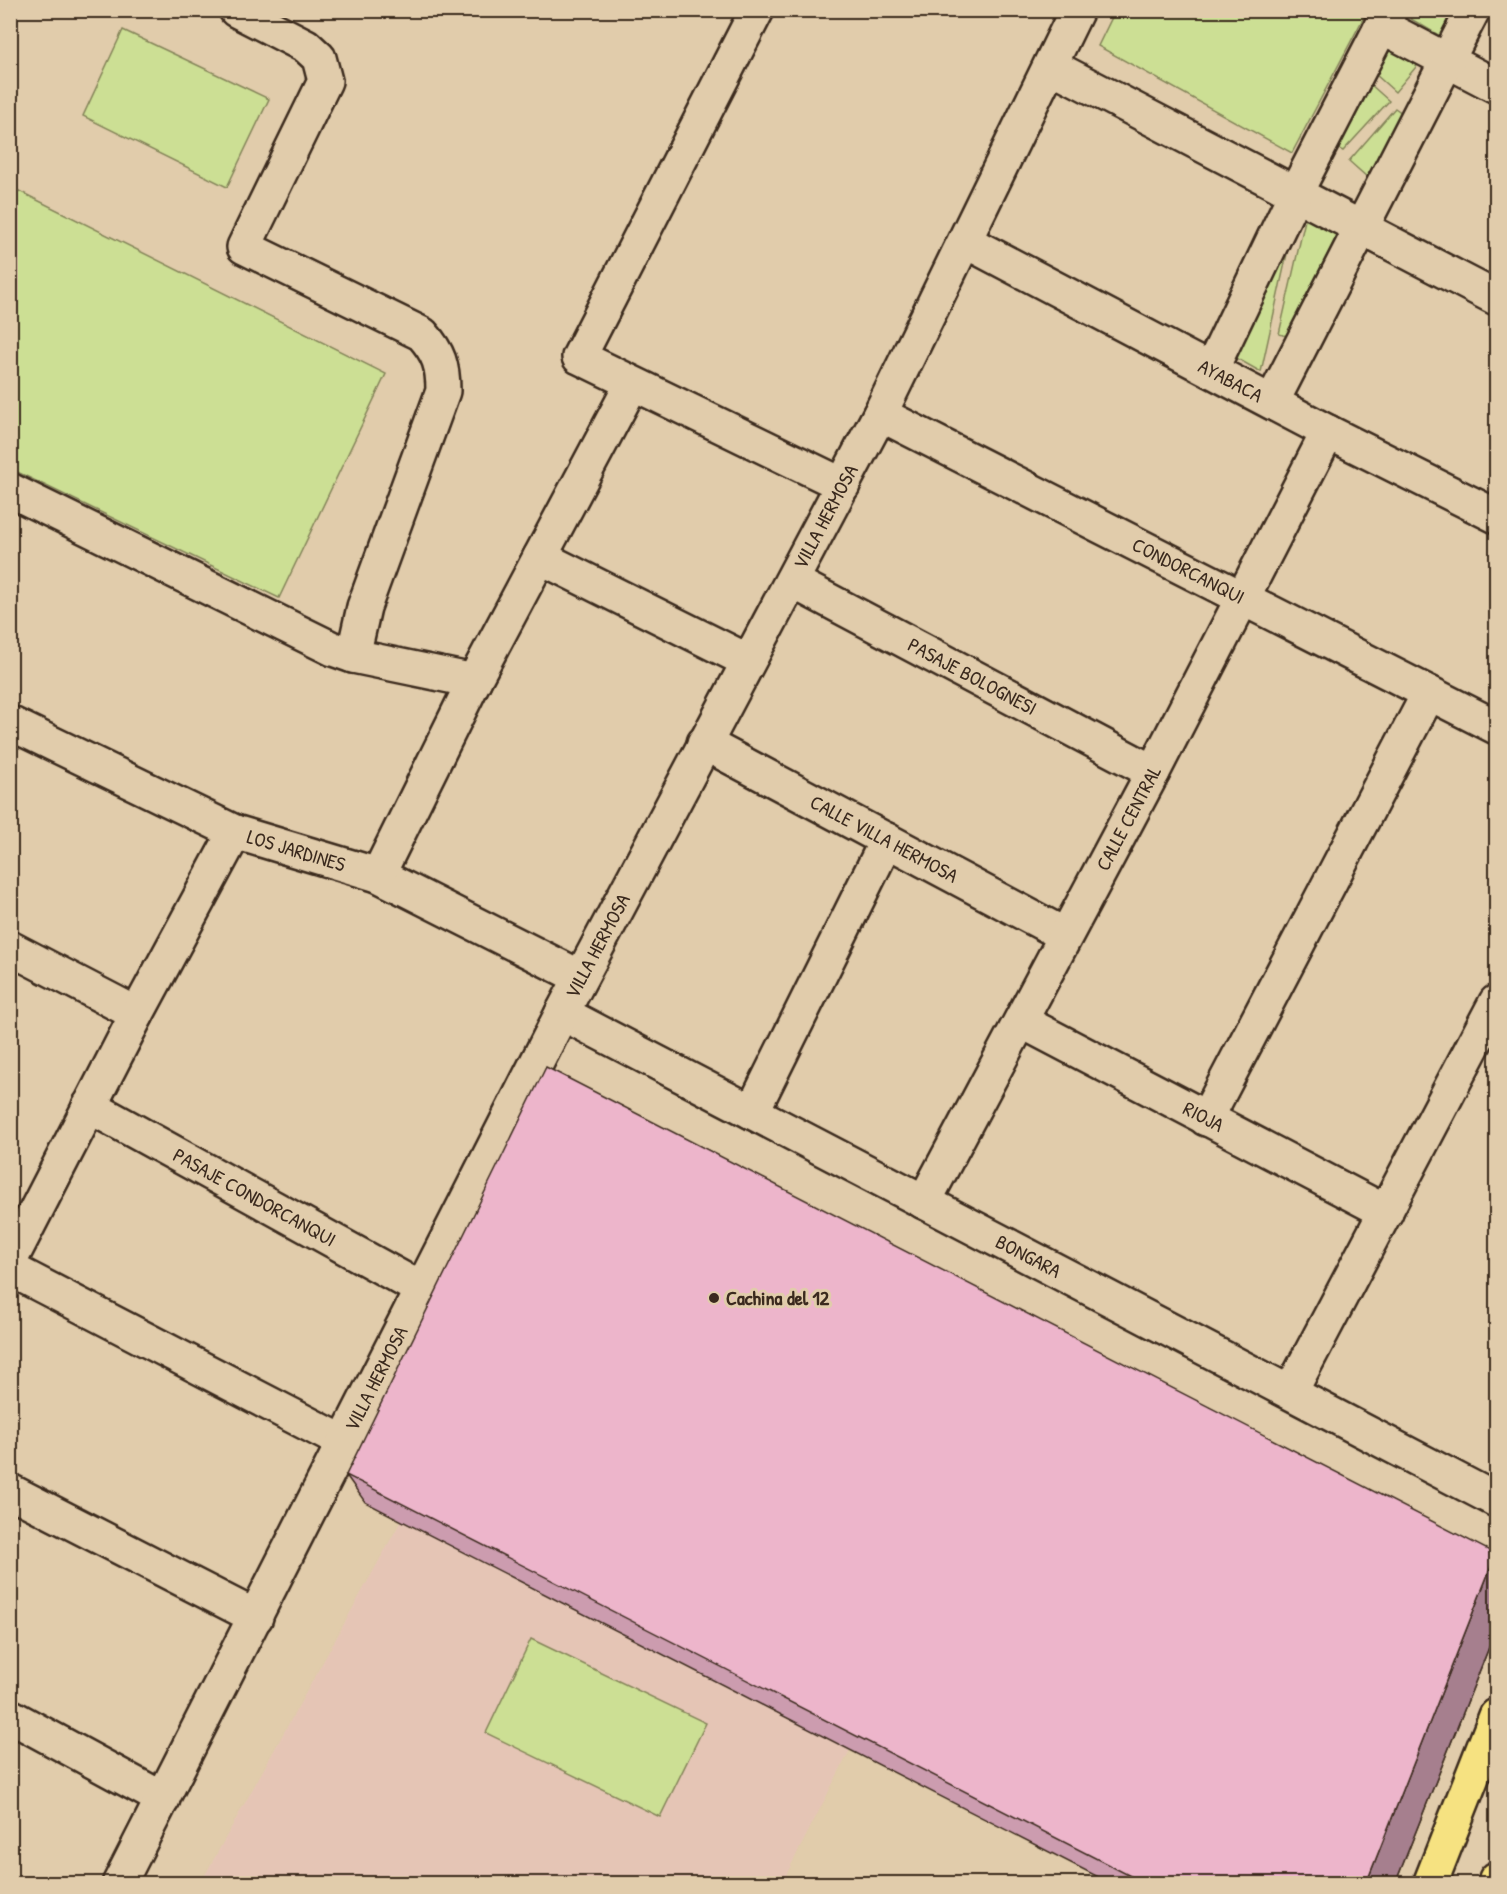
<svg xmlns="http://www.w3.org/2000/svg" width="1507" height="1894" viewBox="0 0 1507 1894" font-family="'Patrick Hand',sans-serif">
<style>
.built{fill:#e5c5b5}
.green{fill:#ccdf94;stroke:#848459;stroke-width:1.5}
.lines{fill:none;stroke-linecap:round;stroke-linejoin:round}
.minor-casing{stroke:#3b2a1e;stroke-width:38}
.major-casing{stroke:#3b2a1e;stroke-width:38}
.minor{stroke:#e1ccab;stroke-width:33}
.major{stroke:#f6e281;stroke-width:33}
.wall{fill:#cc9caf;stroke:#3b2a1e;stroke-width:1.5}
.shaded-wall{fill:#a67f8e;stroke:#3b2a1e;stroke-width:1.5}
.building{fill:#edb5cb;stroke:#3b2a1e;stroke-width:1.5}
.poi-dot{fill:#3b2a1e;stroke:#e1ccab;stroke-width:2}
.labels{text-anchor:middle;stroke-width:6;stroke-linejoin:round;paint-order:stroke}
.street-label{font-size:20px;fill:#3b2a1e;stroke:#e1ccab}
.poi-label{font-size:20px;font-weight:bold;fill:#3b2a1e;stroke:#e1ccab;text-anchor:start}
</style>
<rect width="100%" height="100%" fill="#e1ccab"/>
<filter id="ink" filterUnits="userSpaceOnUse"><feTurbulence type="fractalNoise" baseFrequency=".0167" numOctaves="2"/><feDisplacementMap in="SourceGraphic" scale="12" xChannelSelector="R" yChannelSelector="G"/><feConvolveMatrix kernelMatrix="1 2 1 2 8 2 1 2 1" color-interpolation-filters="sRGB"/></filter>
<g filter="url(#ink)">
<!-- built -->
<path class="built" d="M401 1521 850 1750 782 1883 200 1884Z"/>
<!-- green -->
<g class="green">
<path d="M1420 10H1452V11L1440 36 1411 19Z"/>
<path d="M1115 11V10L1367 11 1292 153 1098 46Z"/>
<path d="M123 30 269 99 227 187 83 116Z"/>
<path d="M1391 43 1421 61 1395 92 1374 73Z"/>
<path d="M1370 84 1389 101 1343 151 1337 148Z"/>
<path d="M1395 108 1402 113 1367 177 1349 161Z"/>
<path d="M11 187 386 374 279 598 11 469Z"/>
<path d="M1308 218 1338 233 1287 336 1279 334 1305 220Z"/>
<path d="M1288 249 1261 372 1231 355 1285 250Z"/>
<path d="M531 1639 706 1723 660 1817 486 1733Z"/>
</g>
<g class="lines">
<defs>
<g id="minor">
<path d="M236 10 306 46 319 58 325 81 244 247 422 334C439 353 443 366 443 391L364 607 353 656"/>
<path d="M757 10 579 357 843 485"/>
<path d="M1381 26 1496 86"/>
<path d="M1051 66 1496 298"/>
<path id="s1" d="M965 241 1328 432 1496 516"/>
<path d="M1211 370 1296 192 1390 10"/>
<path d="M1272 402 1473 10"/>
<path id="s2" d="M880 414 1496 727"/>
<path d="M10 490 333 649 353 656 474 681"/>
<path d="M540 557 748 661"/>
<path id="s3" d="M792 581 1153 772"/>
<path id="s4" d="M10 723 235 832 378 875 580 977"/>
<path id="s5" d="M704 743 1065 935"/>
<path d="M378 875 474 681 632 384"/>
<path d="M10 948 137 1014"/>
<path id="s6" d="M562 1013 1496 1500"/>
<path id="s7" d="M1021 1021 1386 1212"/>
<path id="s8" d="M89 1106 421 1289"/>
<path d="M752 1112 887 840"/>
<path d="M1206 1119 1429 693"/>
<path id="s9" d="M924 1202 1153 772 1328 432"/>
<path d="M10 1261 137 1014 235 832"/>
<path d="M10 1269 345 1443"/>
<path d="M1291 1391 1496 1002"/>
<path d="M10 1491 256 1617"/>
<path d="M10 1716 163 1799"/>
<path id="s10" d="M119 1884 562 1013 880 414 1077 10"/>
</g>
<g id="major">
<path d="M1430 1884 1496 1716"/>
<path d="M1495 1884 1496 1879"/>
</g>
</defs>
<!-- minor casing -->
<use href="#minor" class="minor-casing"/>
<!-- major casing -->
<use href="#major" class="major-casing"/>
<!-- minor -->
<use href="#minor" class="minor"/>
<!-- major -->
<use href="#major" class="major"/>
</g>
<!-- wall -->
<path class="wall" d="M346 1475 1496 1554 1497 1627 1395 1884H1112L365 1502Z"/>
<!-- shaded-wall -->
<path class="shaded-wall" d="M1496 1554 1497 1627 1395 1884H1366Z"/>
<!-- building -->
<path class="building" d="M546 1067 1496 1554 1366 1884H1146L346 1475Z"/>
</g>
<!-- markers -->
<circle class="poi-dot" cx="714" cy="1298" r="6"/>
<g class="labels">
<!-- street labels -->
<g class="street-label">
<text dy="7" stroke="none"><textPath href="#s1" startOffset="300">AYABACA</textPath></text>
<text dy="7" stroke="none"><textPath href="#s10" startOffset="1539">VILLA HERMOSA</textPath></text>
<text dy="7" stroke="none"><textPath href="#s2" startOffset="346">CONDORCANQUI</textPath></text>
<text dy="7" stroke="none"><textPath href="#s3" startOffset="204">PASAJE BOLOGNESI</textPath></text>
<text dy="7" stroke="none"><textPath href="#s9" startOffset="435">CALLE CENTRAL</textPath></text>
<text dy="7" stroke="none"><textPath href="#s5" startOffset="204">CALLE VILLA HERMOSA</textPath></text>
<text dy="7" stroke="none"><textPath href="#s4" startOffset="314">LOS JARDINES</textPath></text>
<text dy="7" stroke="none"><textPath href="#s10" startOffset="1053">VILLA HERMOSA</textPath></text>
<text dy="7" stroke="none"><textPath href="#s7" startOffset="206">RIOJA</textPath></text>
<text dy="7" stroke="none"><textPath href="#s8" startOffset="189">PASAJE CONDORCANQUI</textPath></text>
<text dy="7" stroke="none"><textPath href="#s6" startOffset="526">BONGARA</textPath></text>
<text dy="7" stroke="none"><textPath href="#s10" startOffset="567">VILLA HERMOSA</textPath></text>
</g>
<!-- poi labels -->
<g class="poi-label">
<text x="726" y="1305">Cachina del 12</text>
</g>
</g>
<!-- margin -->
<rect width="1507" height="1894" fill="none" stroke="#e1ccab" stroke-width="36"/>
<rect x="18" y="18" width="1471" height="1858" fill="none" stroke="#3b2a1e" stroke-width="2" filter="url(#ink)"/>
</svg>
